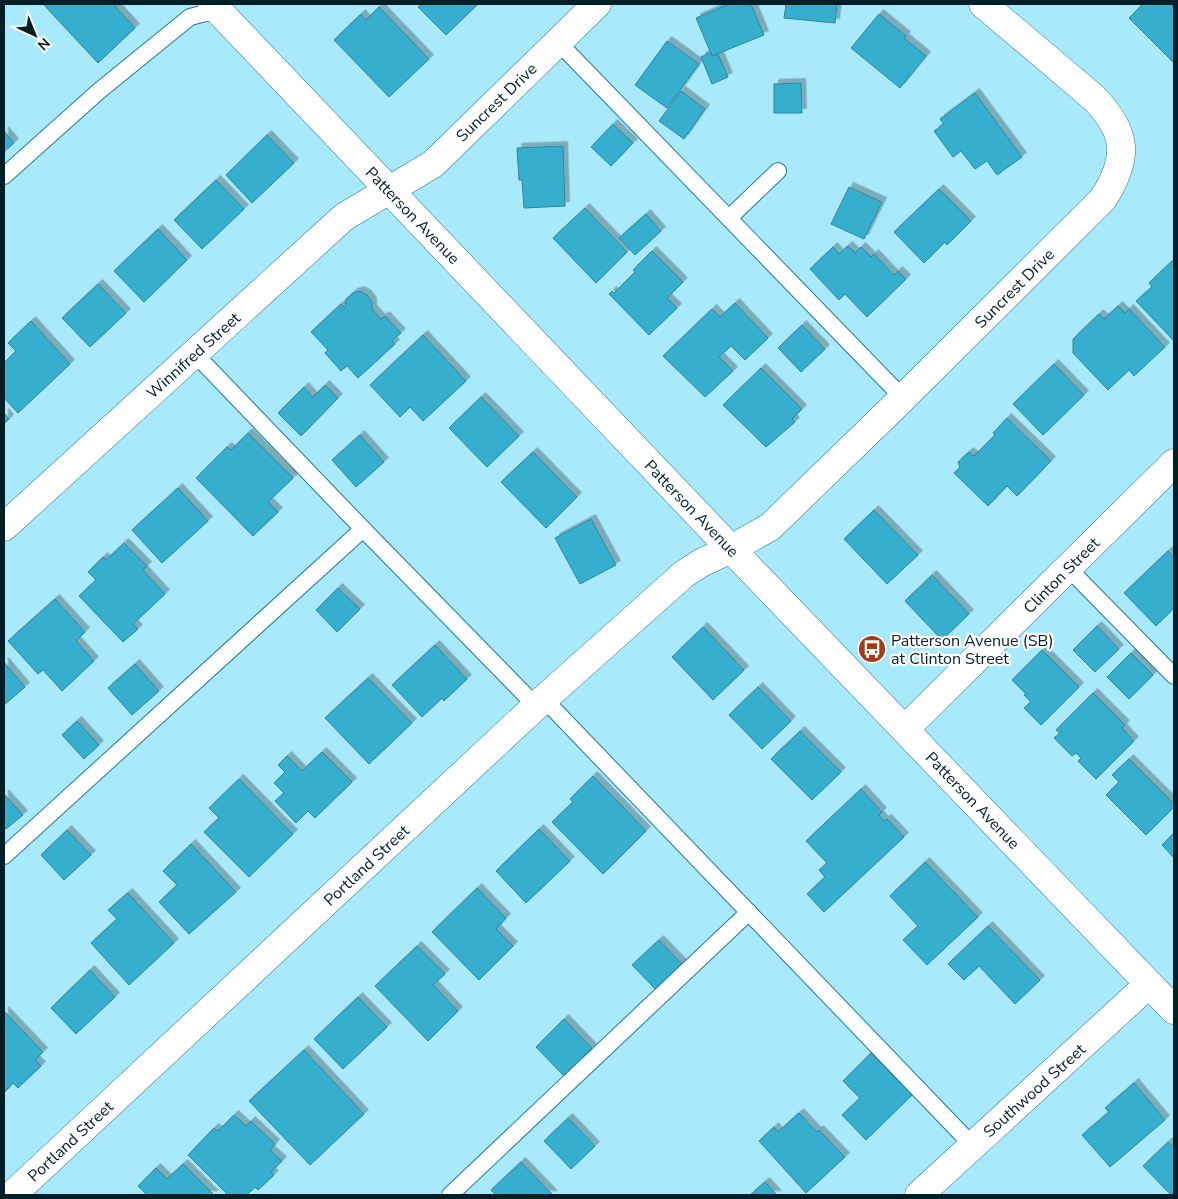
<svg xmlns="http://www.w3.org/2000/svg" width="1178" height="1199" viewBox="0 0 1178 1199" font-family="'Nunito Sans',sans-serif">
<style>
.building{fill:#34afcd;stroke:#2f859a;filter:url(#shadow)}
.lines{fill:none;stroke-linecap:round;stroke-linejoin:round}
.service-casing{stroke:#237b91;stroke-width:18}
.minor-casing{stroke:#237b91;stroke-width:29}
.tertiary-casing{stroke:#237b91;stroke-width:29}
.service{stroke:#fff;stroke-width:16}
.minor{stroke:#fff;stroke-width:28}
.tertiary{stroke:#fff;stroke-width:28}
.labels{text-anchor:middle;stroke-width:4.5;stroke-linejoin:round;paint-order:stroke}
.street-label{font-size:16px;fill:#001f28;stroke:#fefefe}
.poi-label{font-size:16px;fill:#001f28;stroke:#fefefe;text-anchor:start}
</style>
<defs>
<filter id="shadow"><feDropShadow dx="4.5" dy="-4.5" stdDeviation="0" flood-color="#0004"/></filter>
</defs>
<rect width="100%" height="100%" fill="#a9e9fc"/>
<!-- building -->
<g class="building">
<path d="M43 4H113L135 28 98 63Z"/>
<path d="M422 4H478L446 35 418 7Z"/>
<path d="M729 4H751L764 35 712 56 696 18Z"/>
<path d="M786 4H837L835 23 784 18Z"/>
<path d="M1143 4H1171L1174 7V63L1129 18Z"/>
<path d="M379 7 429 59 389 97 334 40 361 14 366 20Z"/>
<path d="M879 14 906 36 904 38 926 56 900 88 851 48Z"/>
<path d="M667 41 699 64 667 108 635 85Z"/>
<path d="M711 52 712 56 718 54 728 77 712 84 701 57Z"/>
<path d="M801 83 802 113H774V84Z"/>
<path d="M681 91 705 109 684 139 659 121Z"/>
<path d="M975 93 1022 157 997 175 987 161 975 169 961 151 953 157 934 131 944 124 940 119Z"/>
<path d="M613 124 633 143 611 166 591 147Z"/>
<path d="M4 131 14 143 4 152Z"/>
<path d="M267 135 294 163 252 203 226 175Z"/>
<path d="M563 146 565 206 524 208 522 180H519L517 148Z"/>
<path d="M216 180 244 209 202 249 174 220Z"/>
<path d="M849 187 882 202 864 239 831 224Z"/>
<path d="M939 189 971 221 947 245 945 242 924 263 894 232Z"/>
<path d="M585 208 627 252 596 283 553 238Z"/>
<path d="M646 214 661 231 635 255 619 238Z"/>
<path d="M158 229 187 260 144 302 114 271Z"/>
<path d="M848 246 855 253 861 247 871 257 874 254 894 275 898 271 906 279 867 317 845 294 839 300 810 269 833 247 839 254Z"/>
<path d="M652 251 683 282 667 298 677 308 649 335 609 294 612 291 614 293 635 272 633 270Z"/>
<path d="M1172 261 1174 263V341L1136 301 1152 287 1149 283Z"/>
<path d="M98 284 126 313 90 347 62 318Z"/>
<path d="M360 291 367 295 372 302V309L381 319 385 316 401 333 392 341 395 344 358 378 347 366 341 371 325 353 328 350 311 332 341 304 345 308 346 299 353 293Z"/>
<path d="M735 303 768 338 745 360 731 346 719 357 733 371 705 397 663 356 712 309 720 317Z"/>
<path d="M1118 306 1125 313 1129 309 1165 347 1134 376 1129 370 1108 390 1073 353V339L1099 314 1104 319Z"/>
<path d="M31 321 70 364 18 413 4 398V363L16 351 8 343Z"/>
<path d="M802 325 825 349 801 372 778 348Z"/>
<path d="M423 335 466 381 423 421 410 407 400 417 370 385Z"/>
<path d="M1054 364 1084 395 1043 435 1013 404Z"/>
<path d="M761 368 802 409 792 419 795 422 766 447 723 405Z"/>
<path d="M325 385 338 398 301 436 278 413 304 387 313 397Z"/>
<path d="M481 397 519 436 487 467 449 428Z"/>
<path d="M4 413 9 419 4 424Z"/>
<path d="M1007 418 1051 461 1017 496 1007 486 988 506 954 473 960 467 958 462 969 452 974 456 995 435 993 433Z"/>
<path d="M248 433 293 478 268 502 278 512 253 536 196 478 227 447 231 450Z"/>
<path d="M360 435 384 462 356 487 332 460Z"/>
<path d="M533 452 577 497 546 528 501 482Z"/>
<path d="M178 488 208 521 162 563 132 530Z"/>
<path d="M874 510 918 555 887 584 844 539Z"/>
<path d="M591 519 616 565 580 584 555 538Z"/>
<path d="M124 543 147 566 143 570 165 594 133 624 138 629 123 642 79 596 96 580 88 572 103 557 106 560Z"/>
<path d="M1168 551 1174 558V608L1156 626 1124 593Z"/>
<path d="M932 575 969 614 942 640 905 601Z"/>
<path d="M338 588 360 609 337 632 316 610Z"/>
<path d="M55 599 85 632 76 641 94 661 62 691 43 670 38 674 8 641Z"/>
<path d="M1097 626 1119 649 1095 672 1073 650Z"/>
<path d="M703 627 744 670 713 700 672 657Z"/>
<path d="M435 645 467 679 444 701 442 698 422 717 392 685Z"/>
<path d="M1042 650 1079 687 1041 725 1024 708 1031 702 1024 695 1026 694 1012 680Z"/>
<path d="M1131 653 1153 675 1129 699 1107 677Z"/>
<path d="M4 662 25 687 4 705Z"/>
<path d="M135 664 159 691 132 715 108 688Z"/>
<path d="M368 678 412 723 369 764 325 718Z"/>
<path d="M758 687 791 721 762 749 729 715Z"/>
<path d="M1093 693 1125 725 1122 728 1134 741 1096 779 1078 761 1081 758 1076 753 1072 756 1054 738 1060 733 1056 730Z"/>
<path d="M77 721 99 745 84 759 62 735Z"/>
<path d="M800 731 841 772 812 800 771 759Z"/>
<path d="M322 752 352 782 315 818 308 811 296 823 275 801 284 793 274 783 285 772 278 765 287 756 302 771Z"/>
<path d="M1129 759 1174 804V807L1146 835 1106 795 1119 782 1112 775Z"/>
<path d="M593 776 646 831 603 874 552 822 573 802 570 799Z"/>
<path d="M239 779 293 834 249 877 204 832 219 818 209 808Z"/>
<path d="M861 789 882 812 879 815 884 821 887 819 904 837 824 912 807 894 825 877 819 870 827 863 806 841Z"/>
<path d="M4 794 23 815 6 829 4 826Z"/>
<path d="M539 829 570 861 526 903 496 871Z"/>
<path d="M67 830 91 855 64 880 41 855Z"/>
<path d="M1174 833V858L1162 845Z"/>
<path d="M191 844 236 892 189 934 159 902 177 885 163 871Z"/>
<path d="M925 862 978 917 927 965 903 940 918 926 890 896Z"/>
<path d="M477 888 506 918 496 929 513 946 479 980 432 932Z"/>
<path d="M128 893 174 943 129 985 91 943 117 919 108 910Z"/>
<path d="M988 926 1040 980 1015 1004 979 966 964 980 948 964Z"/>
<path d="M659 940 685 967 658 992 632 965Z"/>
<path d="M417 946 445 974 433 985 458 1011 428 1041 375 986Z"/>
<path d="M90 970 115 997 76 1034 51 1008Z"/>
<path d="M358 997 387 1027 343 1069 314 1039Z"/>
<path d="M4 1011 43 1052 35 1060 41 1066 18 1088 13 1083 4 1093Z"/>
<path d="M564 1019 592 1048 564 1076 536 1047Z"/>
<path d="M304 1050 364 1114 310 1165 249 1101Z"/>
<path d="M871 1053 912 1095 866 1140 842 1115 860 1098 843 1081Z"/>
<path d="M1134 1083 1165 1120 1110 1167 1082 1135 1109 1112 1105 1108Z"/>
<path d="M799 1113 817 1132 819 1130 845 1157 806 1193 759 1141 774 1127 778 1132Z"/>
<path d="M234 1115 246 1126 251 1121 275 1144 270 1150 282 1161 271 1172 274 1175 258 1190 255 1187 247 1195H228L188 1155 214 1128 218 1131Z"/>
<path d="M568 1118 595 1146 571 1169 544 1141Z"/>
<path d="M1168 1142 1174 1148V1195H1171L1143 1166Z"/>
<path d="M521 1162 553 1195H496L491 1190Z"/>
<path d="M183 1164 214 1195H147L138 1186 156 1168 167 1179Z"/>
<path d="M765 1182 777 1195H750Z"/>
</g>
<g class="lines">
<defs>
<g id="service">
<path d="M558 42 903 398"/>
<path d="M4 176 99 91 190 17 218 10"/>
<path d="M729 218 778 171"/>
<path d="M195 354 363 529 536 706"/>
<path d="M1068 568 1174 676"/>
<path d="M544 699 973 1146"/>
<path d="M4 856 363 529"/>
<path d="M450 1195 749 912"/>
</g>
<g id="minor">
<path d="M4 527 344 217 433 164 597 4"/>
<path d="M905 729 1174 463"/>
<path d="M12 1195 536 706 684 574 701 563 731 549 770 527 903 398 1103 199C1129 158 1128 133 1094 98L983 4"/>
<path d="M919 1195 1149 984"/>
</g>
<path id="tertiary" d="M212 4 731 549 1174 1010"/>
</defs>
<!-- service casing -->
<use href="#service" class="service-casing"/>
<!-- minor casing -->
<use href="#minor" class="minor-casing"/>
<!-- tertiary casing -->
<use href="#tertiary" class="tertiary-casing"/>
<!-- service -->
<use href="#service" class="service"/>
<!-- minor -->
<use href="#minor" class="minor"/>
<!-- tertiary -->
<use href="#tertiary" class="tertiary"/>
</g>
<!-- icons -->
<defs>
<symbol id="bus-disc" viewBox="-11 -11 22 22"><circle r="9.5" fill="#a23b18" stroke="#fefefe"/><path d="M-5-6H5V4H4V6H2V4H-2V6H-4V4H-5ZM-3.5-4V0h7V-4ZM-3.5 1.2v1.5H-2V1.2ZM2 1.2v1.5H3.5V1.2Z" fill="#fff"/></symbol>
</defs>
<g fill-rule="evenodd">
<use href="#bus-disc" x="856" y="633" width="32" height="32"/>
</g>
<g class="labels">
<!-- street labels -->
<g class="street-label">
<text transform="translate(496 102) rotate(-44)" y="6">Suncrest Drive</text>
<text transform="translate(413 215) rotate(46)" y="6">Patterson Avenue</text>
<text transform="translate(1014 288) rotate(-45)" y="6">Suncrest Drive</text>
<text transform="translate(193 355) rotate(-42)" y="6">Winnifred Street</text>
<text transform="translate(692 508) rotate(46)" y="6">Patterson Avenue</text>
<text transform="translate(1061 575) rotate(-45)" y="6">Clinton Street</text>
<text transform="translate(973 800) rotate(46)" y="6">Patterson Avenue</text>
<text transform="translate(366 865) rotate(-43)" y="6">Portland Street</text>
<text transform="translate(1034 1090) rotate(-42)" y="6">Southwood Street</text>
<text transform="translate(70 1141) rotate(-43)" y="6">Portland Street</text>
</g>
<!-- poi labels -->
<g class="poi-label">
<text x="891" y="646">Patterson Avenue (SB)<tspan x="891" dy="18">at Clinton Street</tspan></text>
</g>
</g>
<!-- border -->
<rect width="1178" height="1199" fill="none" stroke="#001f28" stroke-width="10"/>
<!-- north arrow -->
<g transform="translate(35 35) rotate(136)" stroke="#fefefe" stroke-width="4" paint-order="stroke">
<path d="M0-4L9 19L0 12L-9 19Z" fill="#001f28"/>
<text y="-8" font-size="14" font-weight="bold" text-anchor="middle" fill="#001f28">N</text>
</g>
</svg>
